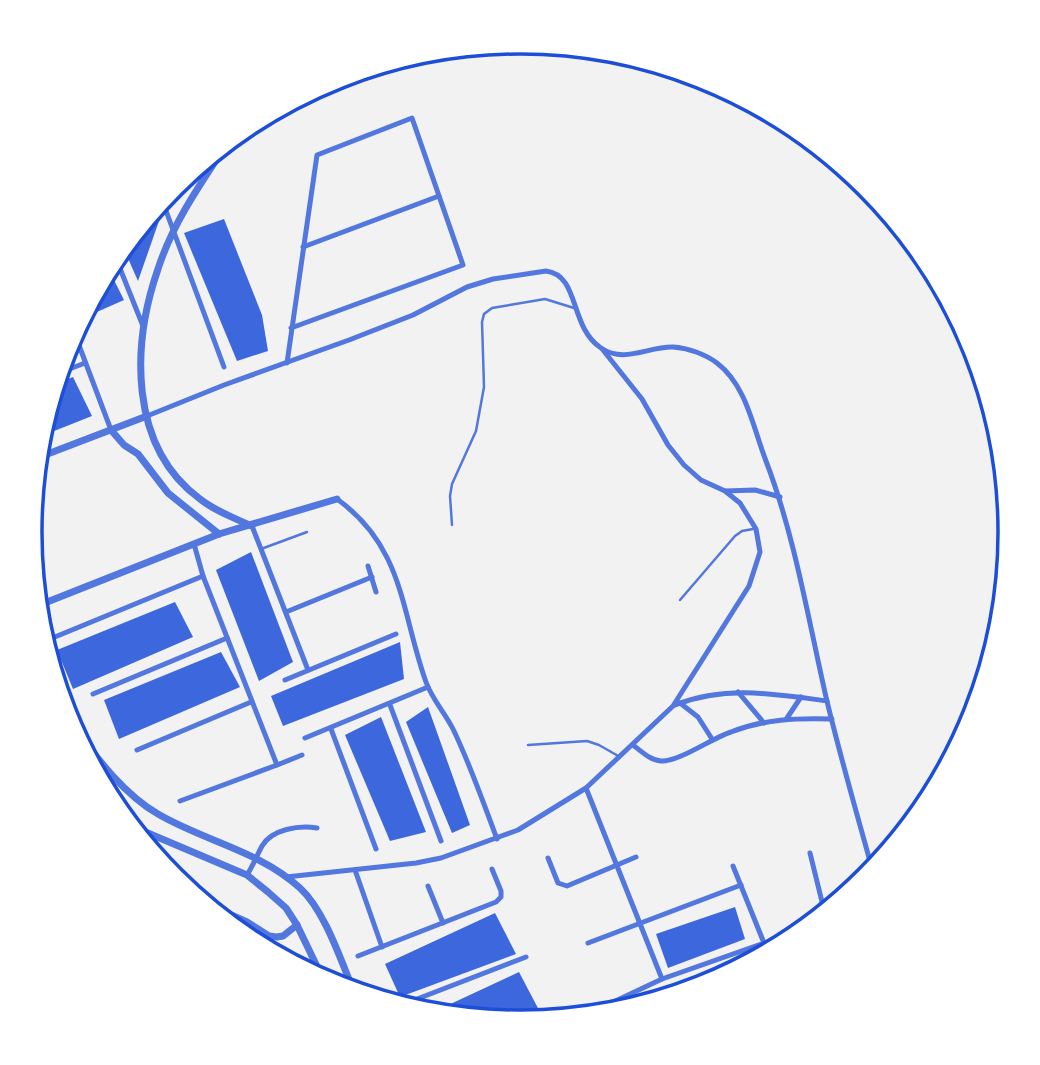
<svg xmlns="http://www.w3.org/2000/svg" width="1040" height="1065" viewBox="0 0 1040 1065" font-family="'Zilla Slab',serif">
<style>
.building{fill:#3d67dc}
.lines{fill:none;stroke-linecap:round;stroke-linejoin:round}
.service{stroke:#5277de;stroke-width:2.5}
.minor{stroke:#5277de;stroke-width:5}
.tertiary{stroke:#5277de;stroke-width:7}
.rim{fill:none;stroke:#1d4ed8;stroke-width:3.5}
</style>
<rect width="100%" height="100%" fill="#f2f2f2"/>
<!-- building -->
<g class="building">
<path d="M189 174 173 196 170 189Z"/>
<path d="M155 208 159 221 138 281 123 247Z"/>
<path d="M224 219 262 315 268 351 237 361 184 233Z"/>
<path d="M108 268 124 300 81 319Z"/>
<path d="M73 377 92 416 39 437 55 384Z"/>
<path d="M251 552 293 662 259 681 216 570Z"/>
<path d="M175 602 193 637 73 689 57 650Z"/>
<path d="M400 642 404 679 283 726 271 696Z"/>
<path d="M221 652 240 687 119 739 104 700Z"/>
<path d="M428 707 470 825 452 833 406 722Z"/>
<path d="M381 717 426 832 390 841 345 735Z"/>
<path d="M735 907 745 939 668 968 656 934Z"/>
<path d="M495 913 516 954 400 997 385 964Z"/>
<path d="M741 966 707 986 623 1011V1009Z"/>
<path d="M519 972 540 1012 514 1022 429 1014Z"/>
</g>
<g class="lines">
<!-- service -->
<g class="service">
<path d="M452 525 450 496 452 484 476 431 484 387 482 322 484 314 492 308 545 299 574 308"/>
<path d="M261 549 307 532"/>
<path d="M680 600 735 536 742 531 753 529"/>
<path d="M528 745 587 741 599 745 620 757"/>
</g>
<!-- minor -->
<g class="minor">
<path d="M162 200 224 367"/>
<path d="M303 247 439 196"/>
<path d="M115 256 143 326"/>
<path d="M74 332 111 430"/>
<path d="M287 363 317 155 412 118 463 265 291 328"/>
<path d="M59 373 85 363"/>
<path d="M147 416 224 385 349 340 413 315 467 287 493 279 546 271C580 275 569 327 601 348 624 364 649 346 673 347 688 348 705 354 717 363 747 386 753 428 766 461 795 537 808 618 826 697 840 756 857 814 873 872"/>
<path d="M725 491 755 490 780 497"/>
<path d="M337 499C404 547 401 612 426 682 432 699 445 713 453 729 470 764 483 802 497 839"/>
<path d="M252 526 308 670"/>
<path d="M368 566 376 592"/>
<path d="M286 612 372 577"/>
<path d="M50 639 203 576"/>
<path d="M285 680 396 634"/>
<path d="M738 692 764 723"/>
<path d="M93 694 227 638"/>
<path d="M680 703 698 717 712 739"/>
<path d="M390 705 441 841"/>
<path d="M675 705C726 685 775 694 827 701"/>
<path d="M787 718 801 697"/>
<path d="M331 729 376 849"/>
<path d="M305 738 428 687"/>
<path d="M633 745C641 751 650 760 661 761 679 762 712 738 731 732 764 719 797 718 832 719"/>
<path d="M137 750 251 702"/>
<path d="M277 765 302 755"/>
<path d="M586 788 662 979"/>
<path d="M180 801 277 765 203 576 194 544"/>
<path d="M810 853 825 914"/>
<path d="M548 858 558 883 567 886 636 857"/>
<path d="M733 866 764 943"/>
<path d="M355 870 382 947"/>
<path d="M247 875C253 866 257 855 262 846 272 829 299 825 317 828"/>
<path d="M286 877 416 863 441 858 518 830 586 788 673 706 749 586 760 552 756 529 740 503 725 491 701 480 684 465 668 445 642 399 603 350"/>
<path d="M428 886 443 923"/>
<path d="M588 943 741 885"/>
<path d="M358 956 496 902 501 897V891L492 869"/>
<path d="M609 1004 662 979 807 928"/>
<path d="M399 1006 526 957"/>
</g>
<!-- tertiary -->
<g class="tertiary">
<path d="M230 139C203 180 173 222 158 269 132 344 128 446 200 499 215 511 234 518 252 526"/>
<path d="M111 430 124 445 138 454 168 493 219 534"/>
<path d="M37 458 147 416"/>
<path d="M37 606 219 534 337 499"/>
<path d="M66 717C92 751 120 792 158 814 204 841 260 851 300 888 325 911 341 961 354 992"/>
<path d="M112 803 136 828 247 875 268 892 286 908 297 925 324 981"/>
<path d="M200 901 247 922 269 936 277 937 283 936 297 925"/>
<path d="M235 929 260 947"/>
</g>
</g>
<!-- crop -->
<path d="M0 0H1040V1065H0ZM42 532a478 478 0 1 1 956 0a478 478 0 1 1-956 0Z" fill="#fff" fill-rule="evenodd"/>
<path class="rim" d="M42 532a478 478 0 1 1 956 0a478 478 0 1 1-956 0Z"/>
</svg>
